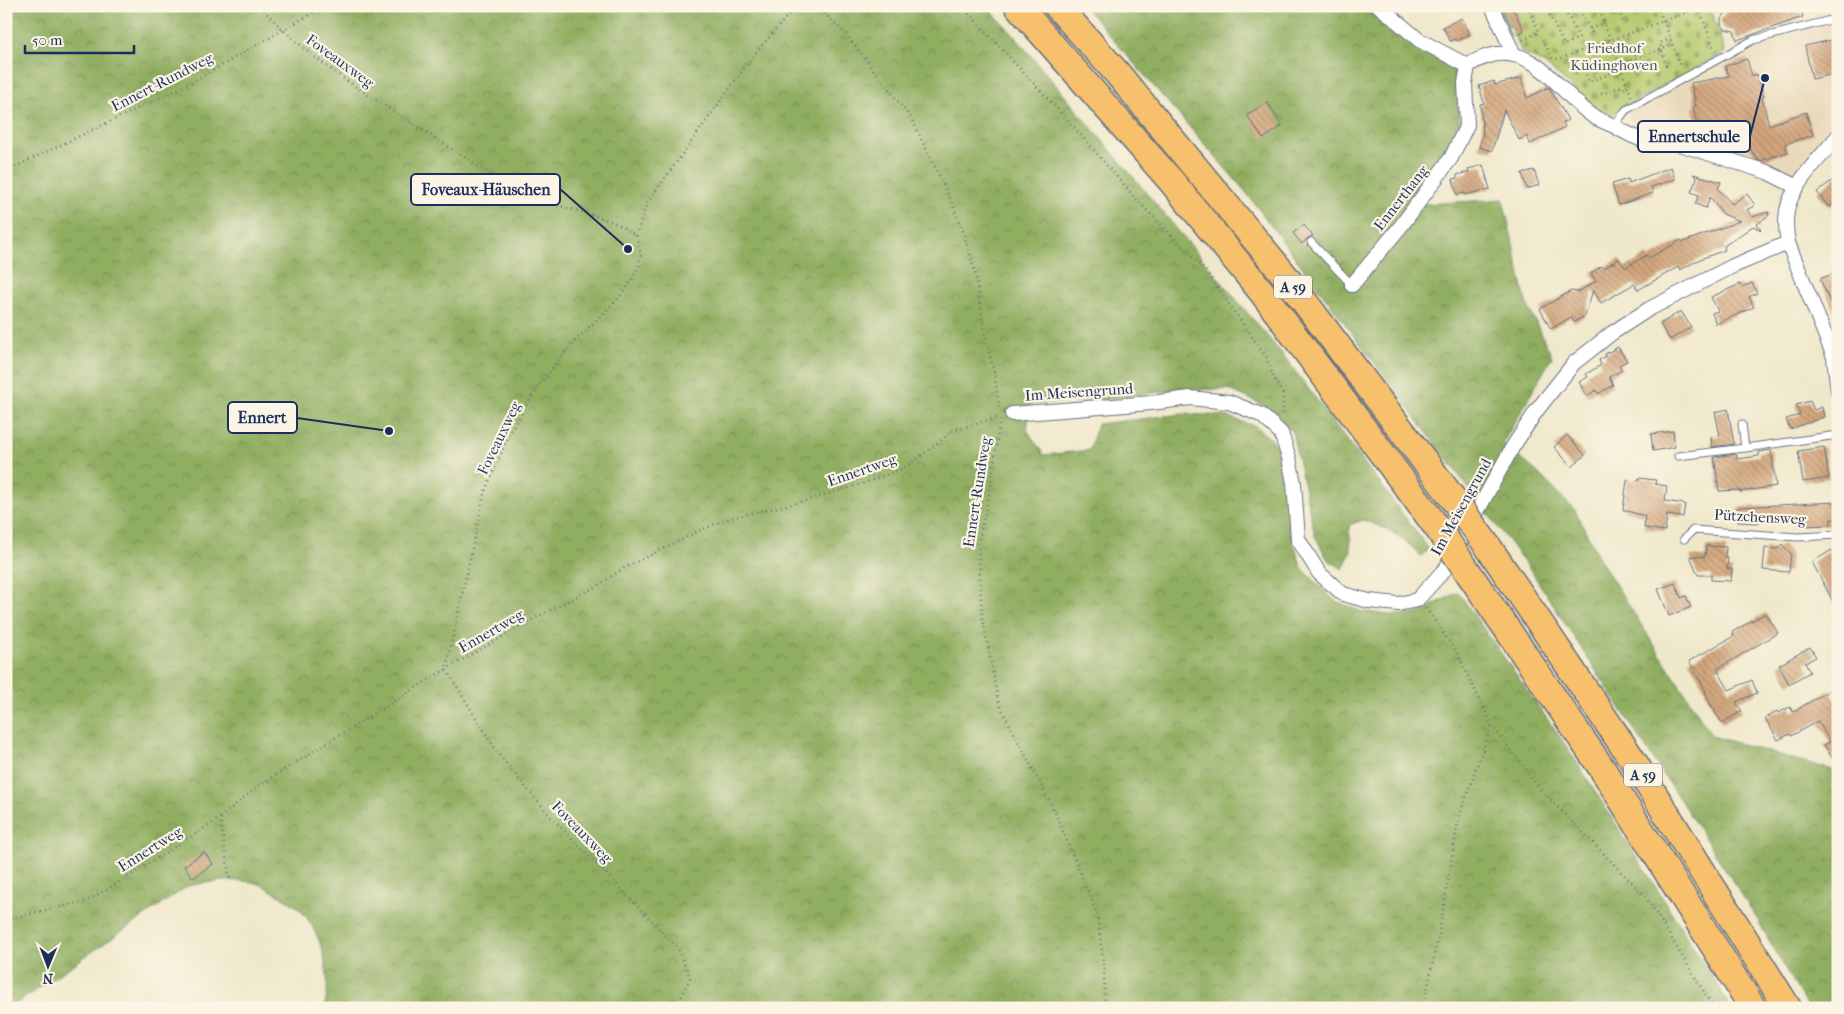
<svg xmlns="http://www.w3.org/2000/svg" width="1844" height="1014" viewBox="0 0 1844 1014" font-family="'IM FELL French Canon',serif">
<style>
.built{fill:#e9d9ba}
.forest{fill:url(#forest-crowns);stroke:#566e60}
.cemetery{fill:url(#cemetery-stones);stroke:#687c66}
.building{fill:url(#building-back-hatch)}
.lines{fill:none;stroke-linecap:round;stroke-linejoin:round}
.lane-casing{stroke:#657084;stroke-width:9}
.street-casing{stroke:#657084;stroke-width:16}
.highway-casing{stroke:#657084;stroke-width:29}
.path{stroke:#657084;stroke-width:2.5;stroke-dasharray:1 4;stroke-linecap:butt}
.lane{stroke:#fff;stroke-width:7}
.street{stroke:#fff;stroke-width:14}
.highway{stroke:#f7c06c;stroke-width:26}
.highway-bridge-casing{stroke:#657084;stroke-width:29;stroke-linecap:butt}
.highway-bridge{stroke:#f7c06c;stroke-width:26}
.labels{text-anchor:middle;stroke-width:4.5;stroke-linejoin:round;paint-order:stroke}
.shield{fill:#fcf5e5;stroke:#5e6a86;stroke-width:1}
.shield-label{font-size:14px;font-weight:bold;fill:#1b2f5e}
.park-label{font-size:15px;fill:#425662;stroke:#fcf5e5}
.street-label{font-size:15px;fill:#1b2f5e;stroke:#fcf5e5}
.leader{fill:none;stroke:#1b2f5e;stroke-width:2}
.callout-dot{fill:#1b2f5e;stroke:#fcf5e5;stroke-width:2}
.callout{fill:#fcf5e5;stroke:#1b2f5e;stroke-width:2}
.callout-label{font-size:16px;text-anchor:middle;font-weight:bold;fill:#1b2f5e}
</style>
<defs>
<pattern id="forest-crowns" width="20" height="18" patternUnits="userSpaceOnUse" patternTransform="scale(1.25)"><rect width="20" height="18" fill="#90ae61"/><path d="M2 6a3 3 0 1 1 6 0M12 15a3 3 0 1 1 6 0" fill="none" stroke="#758e53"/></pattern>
<pattern id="cemetery-stones" width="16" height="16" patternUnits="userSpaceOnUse" patternTransform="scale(1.25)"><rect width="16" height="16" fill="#b5ca6e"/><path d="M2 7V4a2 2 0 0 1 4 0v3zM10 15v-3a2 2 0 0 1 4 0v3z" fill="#92a45e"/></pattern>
<pattern id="building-back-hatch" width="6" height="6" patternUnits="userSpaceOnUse" patternTransform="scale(1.25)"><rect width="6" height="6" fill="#d3a67c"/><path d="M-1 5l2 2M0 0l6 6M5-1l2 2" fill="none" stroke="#aa8869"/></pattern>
</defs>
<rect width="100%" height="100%" fill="#fcf5e5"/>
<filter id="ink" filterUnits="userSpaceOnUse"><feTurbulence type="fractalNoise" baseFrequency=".02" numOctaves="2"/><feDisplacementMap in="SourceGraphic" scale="10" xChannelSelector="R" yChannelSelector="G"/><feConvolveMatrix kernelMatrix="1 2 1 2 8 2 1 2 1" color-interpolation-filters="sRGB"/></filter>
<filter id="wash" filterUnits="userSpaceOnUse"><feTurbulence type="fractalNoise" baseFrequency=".0096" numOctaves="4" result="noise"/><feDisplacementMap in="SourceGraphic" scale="20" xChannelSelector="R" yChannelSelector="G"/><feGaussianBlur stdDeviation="1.12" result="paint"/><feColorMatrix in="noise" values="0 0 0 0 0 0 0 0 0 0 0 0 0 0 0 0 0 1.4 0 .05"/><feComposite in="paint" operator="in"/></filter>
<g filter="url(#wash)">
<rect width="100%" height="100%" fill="#efe8ca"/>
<!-- built -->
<path class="built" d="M1838 22V111L1814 150 1793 171H1783L1675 136 1640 133 1633 127 1628 113 1754 44Z"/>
<!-- forest -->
<g class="forest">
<path d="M6 6H986L1011 32 1283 355 1429 549 1421 556C1400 535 1391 530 1363 520L1349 525 1351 551 1343 569 1328 560 1315 536 1292 432 1261 404 1228 389 1178 390 1106 399 1031 404 1027 430 1044 455 1090 450 1097 424 1183 414 1226 416 1257 427 1277 445 1291 535 1302 568 1334 600 1360 611 1389 615 1416 614 1458 592 1569 750 1732 1008H324C333 979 323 938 304 914 295 904 281 896 270 890 266 887 261 884 256 883 238 878 207 882 188 886L10 1008H6Z"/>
<path d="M1084 6H1362L1374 16 1459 66 1456 91 1460 123 1440 164 1412 205 1503 199 1526 302 1552 357 1503 443 1538 473 1575 510 1600 560 1712 736 1833 770 1838 775V1008H1808L1753 912 1531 571 1245 191Z"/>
</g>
<!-- cemetery -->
<path class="cemetery" d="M1500 6H1710L1725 52 1607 117 1545 64 1522 52Z"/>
<g id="blocks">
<!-- building -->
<g class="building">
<path d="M1502 6H1512L1524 31 1515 35Z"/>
<path d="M1725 6H1800L1803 17 1737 40 1734 31 1725 29 1721 24V19L1727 11Z"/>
<path d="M1462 18 1470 34 1457 41 1456 39 1450 41 1443 27Z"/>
<path d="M1832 40 1838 73 1812 79 1805 46Z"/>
<path d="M1747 59 1752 76 1757 74 1764 97 1762 98 1769 125 1806 112 1813 135 1785 144 1788 152 1760 161 1758 160 1741 135 1702 142 1698 120H1696L1693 107 1696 106 1691 83 1729 76 1725 66Z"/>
<path d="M1521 78 1527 98 1549 87 1568 120 1563 123 1565 127 1530 144 1527 136 1519 140 1504 110 1492 151 1479 147 1483 133 1480 104 1484 103 1479 86 1494 81 1495 85Z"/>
<path d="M1267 102 1282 126 1263 139 1247 115Z"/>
<path d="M1483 165 1490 189 1465 195V193L1457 195 1453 179 1457 178V175L1469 172 1468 169Z"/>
<path d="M1671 167 1675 179 1651 187 1653 193 1619 205 1612 184 1628 179 1629 183Z"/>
<path d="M1534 170 1539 185 1527 189 1522 173Z"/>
<path d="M1693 174 1721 182 1718 189 1732 204 1747 194 1755 205 1747 210 1752 217 1768 212 1769 215 1757 224 1761 230 1753 226 1724 246 1725 250 1700 259 1680 270 1678 267 1638 290 1634 284 1601 303 1593 290 1585 316 1574 322 1571 317 1551 329 1540 309 1571 291 1578 292 1596 281 1591 273 1602 266 1604 268 1619 259 1625 268 1647 255 1649 258 1681 240 1683 242 1740 221 1723 214 1710 197 1706 208 1695 204 1699 195 1691 192 1697 178Z"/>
<path d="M1838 176V201L1829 207 1817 192Z"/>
<path d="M1304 225 1313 236 1308 238 1302 244 1293 233Z"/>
<path d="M1838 272V320L1820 279Z"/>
<path d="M1752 283 1757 293 1749 297 1754 307 1716 324 1712 313 1718 311 1711 297 1740 284 1742 287Z"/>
<path d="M1681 311 1691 327 1670 340 1660 324Z"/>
<path d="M1618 347 1627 361 1619 365 1622 370 1609 377 1613 385 1598 394 1596 390 1587 396 1579 382 1588 377 1586 374 1601 365 1599 360 1606 356 1605 354Z"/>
<path d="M1810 401 1814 410 1822 407 1824 417 1790 429 1786 419 1800 415 1796 405Z"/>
<path d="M1728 409 1734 444 1712 447 1711 437 1720 436 1715 412Z"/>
<path d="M1673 431 1675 447 1653 451 1651 434Z"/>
<path d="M1567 435 1585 455 1572 467 1554 447Z"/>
<path d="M1824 447 1829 478 1803 482 1798 451Z"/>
<path d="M1771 450 1776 486 1740 492V490L1719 491 1714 457 1736 454 1737 459 1759 456V452Z"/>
<path d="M1639 478 1656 480 1655 484 1667 486 1665 501 1685 504 1683 517 1667 515 1665 531 1644 528 1645 516 1623 510 1627 480 1639 481Z"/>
<path d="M1837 502 1838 519H1831V525L1800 526V521H1793V517L1760 516 1759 523 1738 522 1739 507Z"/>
<path d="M1782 544 1791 554 1789 572 1763 570 1765 548 1777 549Z"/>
<path d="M1706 546 1726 547 1725 558H1728L1727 569H1732L1731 581 1711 580V575H1698L1690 556 1705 557Z"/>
<path d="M1832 550 1838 560V611L1812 562Z"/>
<path d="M1675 583 1681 598 1686 596 1691 607 1669 616 1658 589Z"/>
<path d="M1766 613 1778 633 1717 669 1729 690 1752 680 1757 693 1736 702 1742 711 1722 723 1711 705 1705 692 1706 691 1689 661 1734 636 1732 632Z"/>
<path d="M1810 647 1816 657 1805 663 1810 672 1789 684 1779 665Z"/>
<path d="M1830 690 1838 703V767L1824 745 1830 742 1818 721 1791 736 1790 734 1778 740 1765 718 1777 711 1778 713 1790 707 1793 712Z"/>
<path d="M204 852 213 864 193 878 184 866Z"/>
</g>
</g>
</g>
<g filter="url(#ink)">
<use href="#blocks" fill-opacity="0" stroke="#657084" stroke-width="1"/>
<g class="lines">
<defs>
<g id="lane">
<path d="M1614 126 1626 110 1753 40 1838 18"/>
<path d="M1311 242 1352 285"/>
<path d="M1742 424 1745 448 1838 435"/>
<path d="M1678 456 1745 448"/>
<path d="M1684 539 1693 530 1798 537 1838 535"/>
</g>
<g id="street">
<path d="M1379 6 1419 40 1468 66C1475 60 1482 58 1492 55 1539 45 1562 98 1596 118 1602 121 1608 123 1614 126 1626 133 1638 140 1653 142 1660 143 1668 142 1676 143L1767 172 1797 187"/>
<path d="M1492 6 1514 55"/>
<path d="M1838 136C1821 157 1791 185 1787 211 1785 222 1786 232 1788 243L1834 357 1838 391"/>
<path d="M1352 285 1401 226 1451 158 1467 125 1465 83 1468 66"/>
<path d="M1012 414 1151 403 1190 398 1229 402 1261 415 1281 433 1289 458 1294 483 1298 539 1319 573 1343 594 1369 601 1398 604 1417 600 1446 568 1512 448 1537 410 1574 363 1612 333 1649 309 1733 266 1788 243"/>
</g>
<g id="highway">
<path d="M1018 6 1172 182 1262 292 1439 530"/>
<path d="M1057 6 1117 73 1282 272 1460 508"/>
<path d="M1489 548 1632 759 1788 1008"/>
<path d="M1466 569 1603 770 1753 1008"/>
</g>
</defs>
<!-- lane casing -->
<use href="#lane" class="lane-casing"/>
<!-- street casing -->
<use href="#street" class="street-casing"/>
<!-- highway casing -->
<use href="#highway" class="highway-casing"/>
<!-- path -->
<g class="path">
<path d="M260 6C310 61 368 95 429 134 461 154 493 178 527 194 556 208 588 211 617 224 624 227 630 232 636 236L641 256 638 268 631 282 616 301 571 345 539 385 510 432 484 494 446 669 499 755 549 815 678 948 690 978 676 1008"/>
<path d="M817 6 846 34 911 118 949 196 963 231 975 272 984 329 995 377 999 407"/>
<path d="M962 6 1073 126 1137 200 1206 271 1266 357 1274 379 1283 394V417"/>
<path d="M1545 6 1564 45 1579 38 1563 6"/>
<path d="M1576 6 1593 34"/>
<path d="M1598 6 1631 96"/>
<path d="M1617 6 1624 25"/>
<path d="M1657 6 1663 21"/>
<path d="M1674 6 1677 16"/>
<path d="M1699 8 1714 49"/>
<path d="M1664 21 1681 68"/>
<path d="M1590 29 1604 23"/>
<path d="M1523 40 1539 32 1527 6"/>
<path d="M1545 44 1552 58 1559 59 1704 6"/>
<path d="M1632 45 1636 58"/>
<path d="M1631 60 1673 45"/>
<path d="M1583 65 1589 82 1621 69"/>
<path d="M1666 66 1660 43 1671 39"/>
<path d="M1601 94 1620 87 1622 89 1628 87"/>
<path d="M6 171 187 85 325 6"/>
<path d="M636 236 647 203 753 56 796 6"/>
<path d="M1000 420 989 496 978 543 982 616 999 704 1054 810 1097 913 1104 967 1105 1008"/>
<path d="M1426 608 1457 653 1492 725 1540 789 1646 897 1714 1008"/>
<path d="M220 818 230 881"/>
<path d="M6 919 87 901 133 874 220 818 258 786 446 669 537 617 597 586 624 568 703 529 730 518 801 502 864 483 902 469 928 451 952 431 999 417"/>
<path d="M1423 1008 1439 934 1459 816 1492 725"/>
</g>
<!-- lane -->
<use href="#lane" class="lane"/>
<!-- street -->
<use href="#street" class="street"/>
<!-- highway -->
<use href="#highway" class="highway"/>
<defs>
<g id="highway-bridge">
<path d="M1460 508 1489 548"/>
<path d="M1439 530 1466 569"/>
</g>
</defs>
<!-- highway-bridge casing -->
<use href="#highway-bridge" class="highway-bridge-casing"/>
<!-- highway-bridge -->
<use href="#highway-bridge" class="highway-bridge"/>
</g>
</g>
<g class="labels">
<!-- shield labels -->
<g class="shield">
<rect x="1274" y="275.5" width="38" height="23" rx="4"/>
<rect x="1624" y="763.5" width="38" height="23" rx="4"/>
</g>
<g class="shield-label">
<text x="1293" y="292">A 59</text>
<text x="1643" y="780">A 59</text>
</g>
<!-- park labels -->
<g class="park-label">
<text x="1614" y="53">Friedhof<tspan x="1614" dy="17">Küdinghoven</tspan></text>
</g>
<!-- street labels -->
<g class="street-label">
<text transform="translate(340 61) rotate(36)" y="5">Foveauxweg</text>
<text transform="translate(162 82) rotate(-27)" y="5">Ennert-Rundweg</text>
<text transform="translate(1401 198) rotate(-52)" y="5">Ennerthang</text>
<text transform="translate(1079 392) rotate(-4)" y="5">Im Meisengrund</text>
<text transform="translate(499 438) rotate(-64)" y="5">Foveauxweg</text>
<text transform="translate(862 470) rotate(-19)" y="5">Ennertweg</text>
<text transform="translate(977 492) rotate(-81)" y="5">Ennert-Rundweg</text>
<text transform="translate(1461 507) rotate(-61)" y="5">Im Meisengrund</text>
<text transform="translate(1760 517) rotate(3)" y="5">Pützchensweg</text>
<text transform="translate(491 631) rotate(-30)" y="5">Ennertweg</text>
<text transform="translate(582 832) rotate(46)" y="5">Foveauxweg</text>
<text transform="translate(150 849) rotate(-32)" y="5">Ennertweg</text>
</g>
</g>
<!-- callouts -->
<path class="leader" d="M1765 78L1750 136M628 249L560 189M389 431L297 418"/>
<g class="callout-dot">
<circle cx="1765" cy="78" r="5"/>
<circle cx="628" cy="249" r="5"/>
<circle cx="389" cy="431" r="5"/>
</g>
<g class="callout">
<rect x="1638" y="121" width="112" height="31" rx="5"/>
<rect x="411" y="174" width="149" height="31" rx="5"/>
<rect x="228" y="402" width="69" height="31" rx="5"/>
</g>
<g class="callout-label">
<text x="1694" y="142">Ennertschule</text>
<text x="486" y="195">Foveaux-Häuschen</text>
<text x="262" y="423">Ennert</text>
</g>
<!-- margin -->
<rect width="1844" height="1014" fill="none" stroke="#fcf5e5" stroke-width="25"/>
<!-- north arrow -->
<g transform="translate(48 966) rotate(181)" stroke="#fcf5e5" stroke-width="4" paint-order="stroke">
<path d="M0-4L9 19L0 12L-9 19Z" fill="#1b2f5e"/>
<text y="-8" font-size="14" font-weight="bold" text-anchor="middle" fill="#1b2f5e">N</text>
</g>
<!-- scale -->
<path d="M25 45v8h109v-8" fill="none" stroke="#1b2f5e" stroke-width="2.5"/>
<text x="32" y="45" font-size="15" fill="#1b2f5e" stroke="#fcf5e5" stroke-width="4" paint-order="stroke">50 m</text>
</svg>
